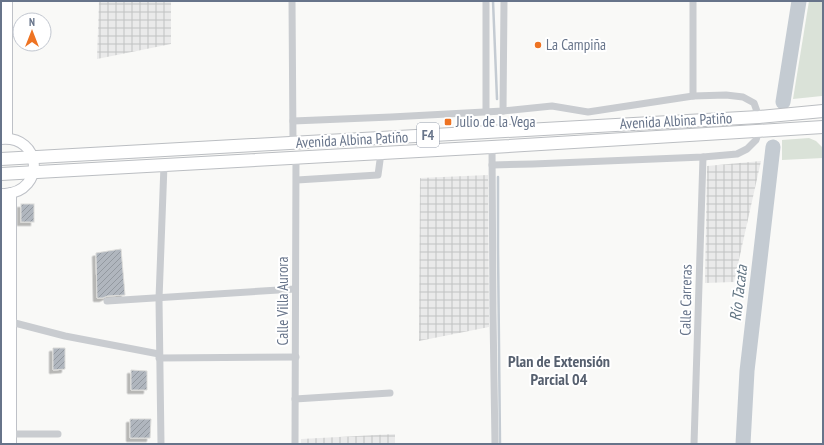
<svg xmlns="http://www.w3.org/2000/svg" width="824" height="445" viewBox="0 0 824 445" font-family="'PT Sans Narrow',sans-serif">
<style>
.industrial{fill:url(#industrial-grid)}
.grass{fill:#dae2d8}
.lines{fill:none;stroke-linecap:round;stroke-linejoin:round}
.stream{stroke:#c4cbd2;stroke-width:2.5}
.river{stroke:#c4cbd2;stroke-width:15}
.building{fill:url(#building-hatch);stroke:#dbdbd9;filter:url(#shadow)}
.secondary-casing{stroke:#bec1c7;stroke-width:12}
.trunk-casing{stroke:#bbbec2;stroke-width:14}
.minor{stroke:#c9ccd0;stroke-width:7}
.secondary{stroke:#fff;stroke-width:10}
.trunk{stroke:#fff;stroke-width:12}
.poi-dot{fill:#ee7322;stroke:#fff;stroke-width:1.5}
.labels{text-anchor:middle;stroke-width:4;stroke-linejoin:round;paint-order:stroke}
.shield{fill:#fff;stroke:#959ead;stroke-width:1}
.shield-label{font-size:14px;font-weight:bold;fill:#67748a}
.poi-label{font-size:15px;fill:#67748a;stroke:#fff;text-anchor:start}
.street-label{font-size:15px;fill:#67748a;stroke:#fff}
.water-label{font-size:16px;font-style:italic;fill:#637684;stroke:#fff}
.neighbourhood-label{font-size:16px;font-weight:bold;fill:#555f6e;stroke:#fff}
</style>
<defs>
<pattern id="industrial-grid" width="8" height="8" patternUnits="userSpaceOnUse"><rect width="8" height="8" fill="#eaeaea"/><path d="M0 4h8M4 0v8" fill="none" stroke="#c1c2c3"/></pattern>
<pattern id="building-hatch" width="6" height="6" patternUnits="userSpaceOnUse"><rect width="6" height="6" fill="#b0b6be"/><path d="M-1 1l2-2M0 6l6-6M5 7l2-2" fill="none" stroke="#9399a0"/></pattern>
<filter id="shadow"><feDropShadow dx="-3.5" dy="3.5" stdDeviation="0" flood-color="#0004"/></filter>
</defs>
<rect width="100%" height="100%" fill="#f9f9f7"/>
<!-- industrial -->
<g class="industrial">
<path d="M99 1H171V44L97 59Z"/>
<path d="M761 161 734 282 705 283 707 166Z"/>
<path d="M488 175 489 327 419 341 420 178Z"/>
<path d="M395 434V444H301V439Z"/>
</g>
<!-- grass -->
<g class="grass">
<path d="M809 1H823V93L822 96 793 99Z"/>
<path d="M809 138 816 141 823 148V158L782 160V140Z"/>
</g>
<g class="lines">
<!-- stream -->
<g class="stream">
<path d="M493 1 497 99"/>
<path d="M498 177V247L500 444"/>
</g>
<!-- river -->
<g class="river">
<path d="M783 102 799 1"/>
<path d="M743 444 747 371 773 147"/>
</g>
</g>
<!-- building -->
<g class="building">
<rect x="21" y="204" width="13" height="18"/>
<path d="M121 249 125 295 107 296 103 298H97L96 253Z"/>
<path d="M53 348H65V369L53 370Z"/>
<path d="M131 370 147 371V390H131Z"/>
<path d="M130 419H151L150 438H130Z"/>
</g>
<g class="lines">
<defs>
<g id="secondary">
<path d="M7 138V1"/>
<path d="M1 139C42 135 46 191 5 194"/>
<path d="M11 193V444"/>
<path d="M2 194 3 444"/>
</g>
<g id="trunk">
<path d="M1 159 759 117 823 111"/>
<path d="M1 174 492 147 823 127"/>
</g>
</defs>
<!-- secondary casing -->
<use href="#secondary" class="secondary-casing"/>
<!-- trunk casing -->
<use href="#trunk" class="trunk-casing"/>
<!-- minor -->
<g class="minor">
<path d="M292 1 293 143"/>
<path d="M486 1V111"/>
<path d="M693 1V96"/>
<path d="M503 111 504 1"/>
<path d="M293 121 391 117 503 111 552 106 588 112 693 96 726 95 743 97 754 103 759 117"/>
<path d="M492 147 493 314 495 444"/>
<path d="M492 165 533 164 703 157 737 154 747 149 756 140 759 131"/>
<path d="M297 180 378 175 381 153"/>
<path d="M107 301 295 289"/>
<path d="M11 322 65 336 159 354"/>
<path d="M159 358 296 357"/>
<path d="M295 399 390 393"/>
<path d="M11 434H58"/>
<path d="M161 444 159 299 164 165"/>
<path d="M295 444 296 158"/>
<path d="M694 444 703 157"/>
</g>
<!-- secondary -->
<use href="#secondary" class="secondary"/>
<!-- trunk -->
<use href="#trunk" class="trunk"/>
</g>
<!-- markers -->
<g class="poi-dot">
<circle cx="538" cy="45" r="4"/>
<rect x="444" y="118" width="8" height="8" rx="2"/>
</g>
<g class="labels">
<!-- shield labels -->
<rect class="shield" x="417" y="123" width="22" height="24" rx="3"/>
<g class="shield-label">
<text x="428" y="140">F4</text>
</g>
<!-- poi labels -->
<g class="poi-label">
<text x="546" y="50">La Campiña</text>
<text x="456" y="127">Julio de la Vega</text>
</g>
<!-- street labels -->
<g class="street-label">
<text transform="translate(676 121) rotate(-3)" y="5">Avenida Albina Patiño</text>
<text transform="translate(352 140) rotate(-3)" y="5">Avenida Albina Patiño</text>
<text transform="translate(686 300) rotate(-89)" y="5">Calle Carreras</text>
<text transform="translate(283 301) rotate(-90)" y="5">Calle Villa Aurora</text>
</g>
<!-- water labels -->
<g class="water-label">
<text transform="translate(738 293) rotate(-83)" y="6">Río Tacata</text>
</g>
<!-- neighbourhood labels -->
<g class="neighbourhood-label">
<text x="559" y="367">Plan de Extensión<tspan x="559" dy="18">Parcial 04</tspan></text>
</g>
</g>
<!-- border -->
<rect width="824" height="445" fill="none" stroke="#67748a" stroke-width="4"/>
<!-- north arrow -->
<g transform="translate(32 32)"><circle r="19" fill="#ffffff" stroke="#c2c7d0"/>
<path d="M0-3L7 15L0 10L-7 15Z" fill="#ee7322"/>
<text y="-6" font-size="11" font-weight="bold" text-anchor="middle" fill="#67748a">N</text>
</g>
</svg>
